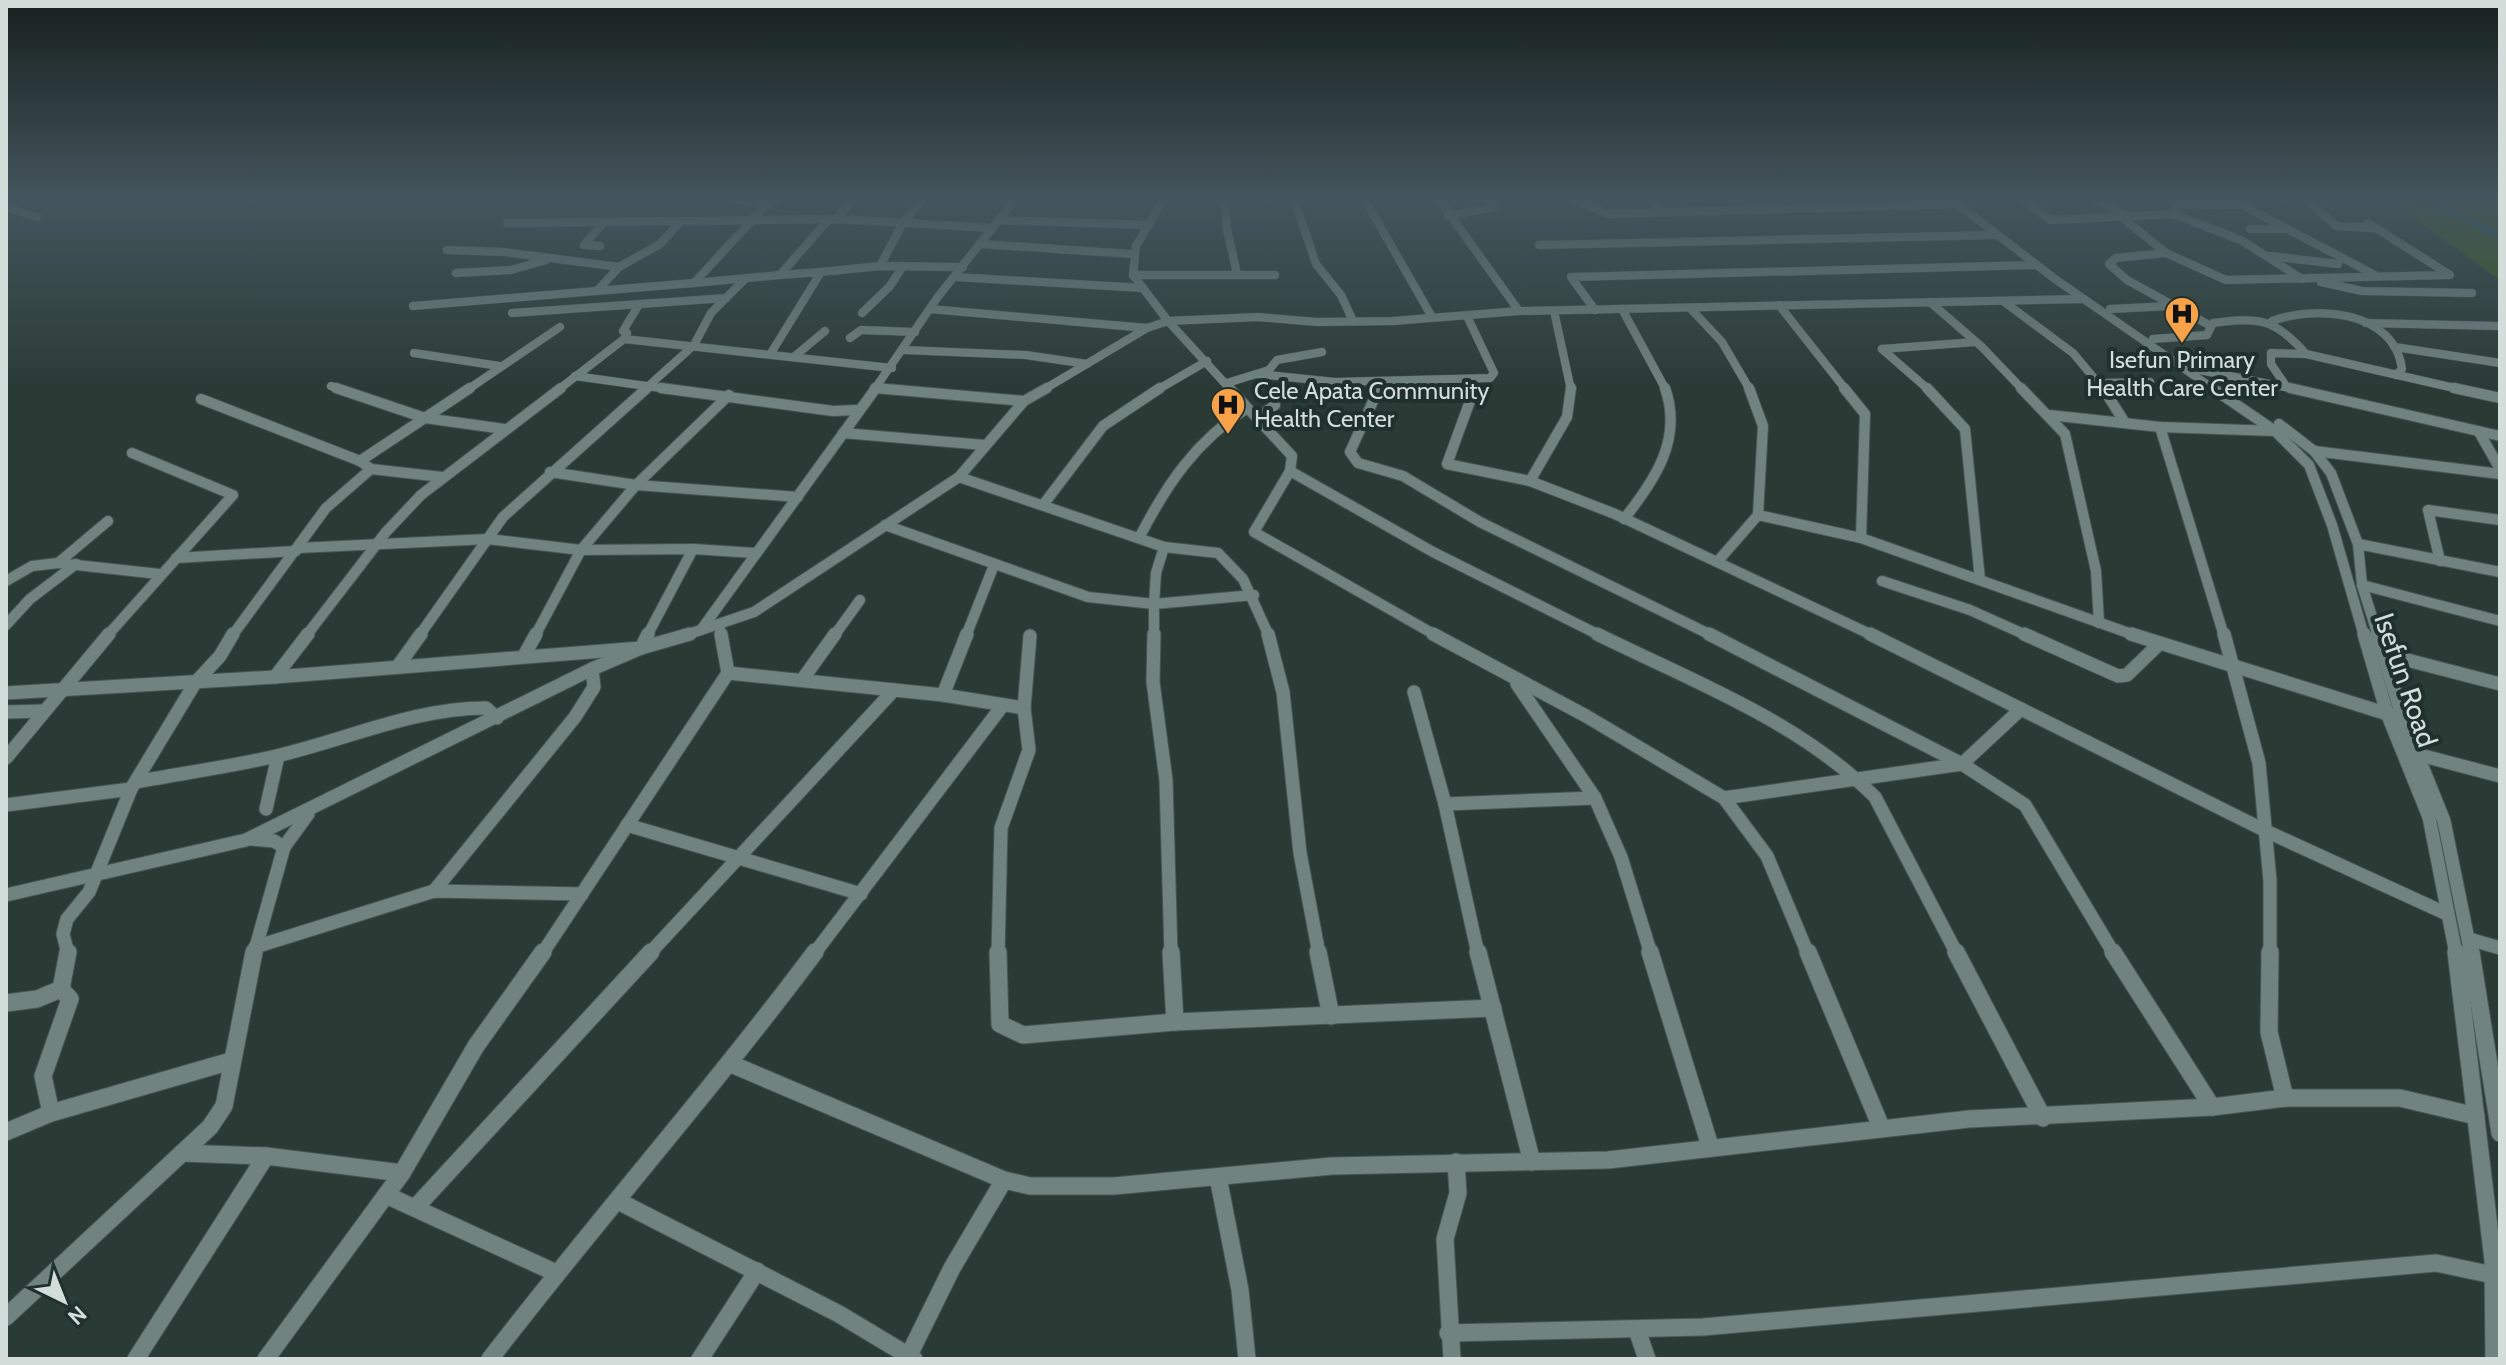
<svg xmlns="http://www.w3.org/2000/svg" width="2506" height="1365" viewBox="0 0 2506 1365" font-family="Cabin,sans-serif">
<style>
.green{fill:#385916}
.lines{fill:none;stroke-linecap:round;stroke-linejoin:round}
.river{fill:#195b6e;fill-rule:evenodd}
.minor-far3-casing{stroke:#485653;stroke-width:9}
.minor-far2-casing{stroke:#485653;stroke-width:12}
.minor-far1-casing{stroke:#485653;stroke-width:15}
.minor-casing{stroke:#485653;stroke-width:19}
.minor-far3{stroke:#71837e;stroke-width:8}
.minor-far2{stroke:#71837e;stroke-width:10}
.minor-far1{stroke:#71837e;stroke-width:13}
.minor{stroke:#71837e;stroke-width:17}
.labels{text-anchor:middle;stroke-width:8;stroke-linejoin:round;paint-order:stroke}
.far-poi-label{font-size:24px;fill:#d3ddda;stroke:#20302c}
.street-label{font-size:28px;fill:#d3ddda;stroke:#20302c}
</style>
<rect width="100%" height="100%" fill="#2a3b36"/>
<!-- green -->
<path class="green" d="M2386 198H2500V280Z"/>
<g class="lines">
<!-- river -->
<path class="river" d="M2415 198H2428L2500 232V239Z"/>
<defs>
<g id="minor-far3">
<path d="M721 198 768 203"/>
<path d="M1164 198 1136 246 1133 275 1168 321 1231 390"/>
<path d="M1225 198 1227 229 1237 274"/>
<path d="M1294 198 1316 264 1341 295 1353 321"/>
<path d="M1364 198 1432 317"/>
<path d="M1438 198 1519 311"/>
<path d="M1569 198 1609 214 1959 204"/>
<path d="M1649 198 1664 211"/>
<path d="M1950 198 2055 279 2215 390"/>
<path d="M2022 198 2050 220 2175 214 2178 204 2242 205 2375 275"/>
<path d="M2091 198 2132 218"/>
<path d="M2305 198 2336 226 2374 228"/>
<path d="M485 199 525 198"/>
<path d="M6 207 37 217"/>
<path d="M2173 214 2241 240 2302 279"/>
<path d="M1448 216 1494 207 1483 198"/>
<path d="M837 219 853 198"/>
<path d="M2124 219 2166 253 2226 280 2450 275 2368 223"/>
<path d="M999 220 1149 225"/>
<path d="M507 223 837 219 992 228"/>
<path d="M2250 229H2286"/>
<path d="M981 244 1132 254"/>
<path d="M1539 245 1995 235"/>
<path d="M600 246 584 245 604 222"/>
<path d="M447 250 504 252 619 267"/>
<path d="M2166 253 2116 258 2109 264 2127 280 2209 325"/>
<path d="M2270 256 2338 264"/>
<path d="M880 266 904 221 924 198"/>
<path d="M821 272 880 266 963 267"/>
<path d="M456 273 511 270 546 260"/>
<path d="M1133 275H1275"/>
<path d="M956 277 1143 288"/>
<path d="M2321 282 2362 291 2472 293"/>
<path d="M694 283 780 275 829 219"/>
<path d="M597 291 619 267 660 244 679 223"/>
<path d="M2003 301 2073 353 2104 390"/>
<path d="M1930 302 1982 347 2023 390"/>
<path d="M1779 305 1846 390"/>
<path d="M413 306 694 283 764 207 779 198"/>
<path d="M1690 308 1722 342 1750 390"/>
<path d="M930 309 1147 328"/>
<path d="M1622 309 1666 390"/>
<path d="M2110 309 2170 306"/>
<path d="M1595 310 1571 277 2036 265"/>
<path d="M1554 311 1571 390"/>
<path d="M512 313 726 298"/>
<path d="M862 313 890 286 903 266"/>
<path d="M2272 321C2316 305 2394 310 2402 369L2396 375"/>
<path d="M2366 323 2500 326"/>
<path d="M850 338 861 330 915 332"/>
<path d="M624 339 892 368"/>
<path d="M2153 339 2207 335 2213 323C2258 317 2275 318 2306 354"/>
<path d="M2395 347 2500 363"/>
<path d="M1882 349 1929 390"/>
<path d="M1882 349 1975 342"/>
<path d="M904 350 1026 355 1087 364"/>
<path d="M414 353 499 366"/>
<path d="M771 353 821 272 780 275"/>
<path d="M795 356 825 331"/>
<path d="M2200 370 2299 390"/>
<path d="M1257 374 1335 382 1490 378 1494 373 1467 316"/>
<path d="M575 376 675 390"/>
<path d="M1469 380V390"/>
<path d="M1227 383 1269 370 1277 360 1322 352"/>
<path d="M2103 383 2150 382"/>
<path d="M331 386 342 390"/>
<path d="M2286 386 2271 364V353L2306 354 2463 390"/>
<path d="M875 388 894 390"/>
<path d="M467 390 560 327"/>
<path d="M558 390 624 339 627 333 623 331 638 306"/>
<path d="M644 390 694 345 711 313 744 280"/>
<path d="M874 390 937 298 1016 198"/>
<path d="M1043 390 1147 328 1168 321 1258 317 1316 322 1393 321 1519 311 2084 299"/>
<path d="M1157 390 1207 361"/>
<path d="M1378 390 1381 382"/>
</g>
<g id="minor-far2">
<path d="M336 388 425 418 504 429"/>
<path d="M661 388 833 411 857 410"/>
<path d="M875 388 1024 401"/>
<path d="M1229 388 1292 456 1290 471 1254 532 1437 636"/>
<path d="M1379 388 1350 452 1358 463 1403 476 1480 522 1713 636"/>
<path d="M1469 388 1470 401 1447 464 1530 481 1615 514 1874 636"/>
<path d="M1844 388 1865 414 1861 538"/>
<path d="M1927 388 1965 429 1980 580"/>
<path d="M2021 388 2065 434 2096 571 2099 623"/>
<path d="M2103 388 2125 423"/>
<path d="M2212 388 2275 431 2309 465 2332 525 2364 636"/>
<path d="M2290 388 2500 436"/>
<path d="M2454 388 2500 398"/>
<path d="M201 399 360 461 371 469 326 508 232 636"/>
<path d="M2049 415 2160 427 2275 431"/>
<path d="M1257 418 1275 405"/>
<path d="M2279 424 2314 451 2331 473 2358 544 2362 585 2378 636"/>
<path d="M2160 427 2224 636"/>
<path d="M2479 432 2500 469"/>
<path d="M843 433 984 445"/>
<path d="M2314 451 2500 474"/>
<path d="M360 461 470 388"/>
<path d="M371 469 442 477"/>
<path d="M1290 471 1433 552 1601 636"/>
<path d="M550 472 636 485 798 497"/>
<path d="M959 477 1164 547 1218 553 1243 579 1269 636"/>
<path d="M1530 481 1567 417 1571 388"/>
<path d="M1043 505 1103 426 1160 388"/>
<path d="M1758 515 1861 538 2137 636"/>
<path d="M1624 519C1655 480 1683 439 1665 388"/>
<path d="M885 525 1088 597 1154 604 1156 573 1164 547"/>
<path d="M1139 538C1167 484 1195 442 1247 408"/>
<path d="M2358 544 2500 572"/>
<path d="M298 548 488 539 581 550 693 549 755 553"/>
<path d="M176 558 296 551"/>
<path d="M1718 561 1758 515 1763 426 1749 388"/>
<path d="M2440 561 2428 510 2500 520"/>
<path d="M58 563 108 521"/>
<path d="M6 581 32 566 58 563 159 574"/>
<path d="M1882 581 1970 610 2028 636"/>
<path d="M2362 585 2500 621"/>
<path d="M6 625 30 599 76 564"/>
<path d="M719 625 721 636"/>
<path d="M701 630 876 388"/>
<path d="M107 636 233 495 132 453"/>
<path d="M306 636 386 532 421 495 561 388"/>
<path d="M419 636 503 517 647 388"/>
<path d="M535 636 581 550 636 485 729 395"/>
<path d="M647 636 693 549"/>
<path d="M683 636 754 612 959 477 1024 401 1047 388"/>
<path d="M834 636 860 600"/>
<path d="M966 636 994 565"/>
<path d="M1154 636V604L1254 595"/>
</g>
<g id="minor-far1">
<path d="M1154 634 1153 682 1166 780 1171 954"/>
<path d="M1268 634 1283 692 1300 853 1319 954"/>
<path d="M1433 634 1586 716 1724 798 1767 856 1808 954"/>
<path d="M1597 634C1692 681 1799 721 1875 797L1957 954"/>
<path d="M1709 634 1962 764 2025 805 2114 954"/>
<path d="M1870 634 2268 832 2447 914"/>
<path d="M2024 634 2118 676 2127 675 2159 644"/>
<path d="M2131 634 2391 715"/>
<path d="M2224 634 2259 763 2270 881V954"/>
<path d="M2364 634 2387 713 2429 817 2456 954"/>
<path d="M2377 634 2403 719 2444 821 2471 954"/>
<path d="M525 654 536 634"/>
<path d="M2384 654 2500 684"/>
<path d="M398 666 421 634"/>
<path d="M728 673 943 695 1024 708 1029 750 1001 828 998 954"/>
<path d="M275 677 308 634"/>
<path d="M802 680 835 634"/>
<path d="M1517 684 1595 798 1621 857 1651 954"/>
<path d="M1414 692 1445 804"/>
<path d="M6 693 275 677 641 648 648 634"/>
<path d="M943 695 967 634"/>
<path d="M1024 708 1030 636"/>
<path d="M6 712 44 711"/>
<path d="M2420 755 2500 776"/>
<path d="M6 758 109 634"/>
<path d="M136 782C182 773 230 767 276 756 346 740 413 708 486 708L497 718"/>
<path d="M1724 798 1962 764 2021 709"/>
<path d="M6 805 131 789"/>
<path d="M266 809 278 756"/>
<path d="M627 825 861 894"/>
<path d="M251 839 274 841 284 847 254 954"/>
<path d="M284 847 308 814"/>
<path d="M434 891 575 717 594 687 592 669"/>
<path d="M6 895 246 840 592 669 641 648 690 634"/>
<path d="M2469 939 2500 948"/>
<path d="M255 947 434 891 582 894"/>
<path d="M68 954 63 934 67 919 89 892 131 789 195 683 220 656 233 634"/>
<path d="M542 954 728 673 721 634"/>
<path d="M649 954 894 690"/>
<path d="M814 954 1003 705"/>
<path d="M1478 954 1445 804 1595 798"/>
</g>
<g id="minor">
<path d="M998 952 1000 1024 1023 1035 1175 1022 1493 1008"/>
<path d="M1171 952 1175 1022"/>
<path d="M1318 952 1331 1016"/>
<path d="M1478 952 1532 1162"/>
<path d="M1650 952 1710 1146"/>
<path d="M1808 952 1881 1127"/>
<path d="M1956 952 2043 1118"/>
<path d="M2113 952 2212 1107"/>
<path d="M2270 952 2269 1032 2285 1098"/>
<path d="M2456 952 2493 1260 2494 1359"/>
<path d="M2471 952 2500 1133"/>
<path d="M6 1003 37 999 61 989"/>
<path d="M731 1064 1004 1180 1030 1186H1114L1332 1166 1608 1160 1969 1119 2212 1107 2285 1098H2400L2476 1116"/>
<path d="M51 1113 43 1076 70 999 61 989 68 952"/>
<path d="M6 1132 51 1113 231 1061"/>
<path d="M182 1153 266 1156 402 1173"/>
<path d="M1218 1177 1240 1290 1247 1359"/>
<path d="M386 1195 556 1273"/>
<path d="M618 1201 839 1314 914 1359"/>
<path d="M415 1208 651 952"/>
<path d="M6 1317 210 1127 224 1106 254 952"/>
<path d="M1637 1330 1647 1359"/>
<path d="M1448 1333 1703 1327 2436 1263 2493 1275"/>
<path d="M136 1359 266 1156"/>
<path d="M266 1359 402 1173 476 1046 543 952"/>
<path d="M490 1359C596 1221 711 1091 815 952"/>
<path d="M700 1359 757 1271"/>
<path d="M907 1359 952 1268 1004 1180"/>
<path d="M1452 1359 1445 1239 1458 1193 1456 1162"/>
</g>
</defs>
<!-- minor-far3 casing -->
<use href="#minor-far3" class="minor-far3-casing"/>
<!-- minor-far2 casing -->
<use href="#minor-far2" class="minor-far2-casing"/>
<!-- minor-far1 casing -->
<use href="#minor-far1" class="minor-far1-casing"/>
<!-- minor casing -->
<use href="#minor" class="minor-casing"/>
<!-- minor-far3 -->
<use href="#minor-far3" class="minor-far3"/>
<!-- minor-far2 -->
<use href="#minor-far2" class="minor-far2"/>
<!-- minor-far1 -->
<use href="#minor-far1" class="minor-far1"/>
<!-- minor -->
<use href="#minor" class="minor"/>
</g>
<!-- sky -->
<linearGradient id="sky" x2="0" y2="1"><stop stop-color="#17201e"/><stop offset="0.51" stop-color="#44555d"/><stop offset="1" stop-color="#44555d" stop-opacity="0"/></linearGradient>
<rect width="2506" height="389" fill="url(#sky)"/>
<!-- icons -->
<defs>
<symbol id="hospital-pin" viewBox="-11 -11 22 30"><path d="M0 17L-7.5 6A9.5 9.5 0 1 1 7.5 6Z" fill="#f7a248" stroke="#20302c"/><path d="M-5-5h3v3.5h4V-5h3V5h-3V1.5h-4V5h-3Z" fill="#111"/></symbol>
</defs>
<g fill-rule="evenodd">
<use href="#hospital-pin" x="2162" y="294" width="40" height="54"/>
<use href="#hospital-pin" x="1208" y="385" width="40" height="54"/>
</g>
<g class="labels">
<!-- far-poi labels -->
<g class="far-poi-label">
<text x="2182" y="368">Isefun Primary<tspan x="2182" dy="28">Health Care Center</tspan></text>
<text x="1254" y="399" text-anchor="start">Cele Apata Community<tspan x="1254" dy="28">Health Center</tspan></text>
</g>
<!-- street labels -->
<g class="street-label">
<text transform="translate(2406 680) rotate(71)" y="10">Isefun Road</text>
</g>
</g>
<!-- border -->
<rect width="2506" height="1365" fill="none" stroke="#d3ddda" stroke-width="16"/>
<!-- north arrow -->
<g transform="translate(64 1301) rotate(137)" stroke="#20302c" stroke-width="6" paint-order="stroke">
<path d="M0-6L14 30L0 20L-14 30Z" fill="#d3ddda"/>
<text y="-12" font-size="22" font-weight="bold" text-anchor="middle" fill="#d3ddda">N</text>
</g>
</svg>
